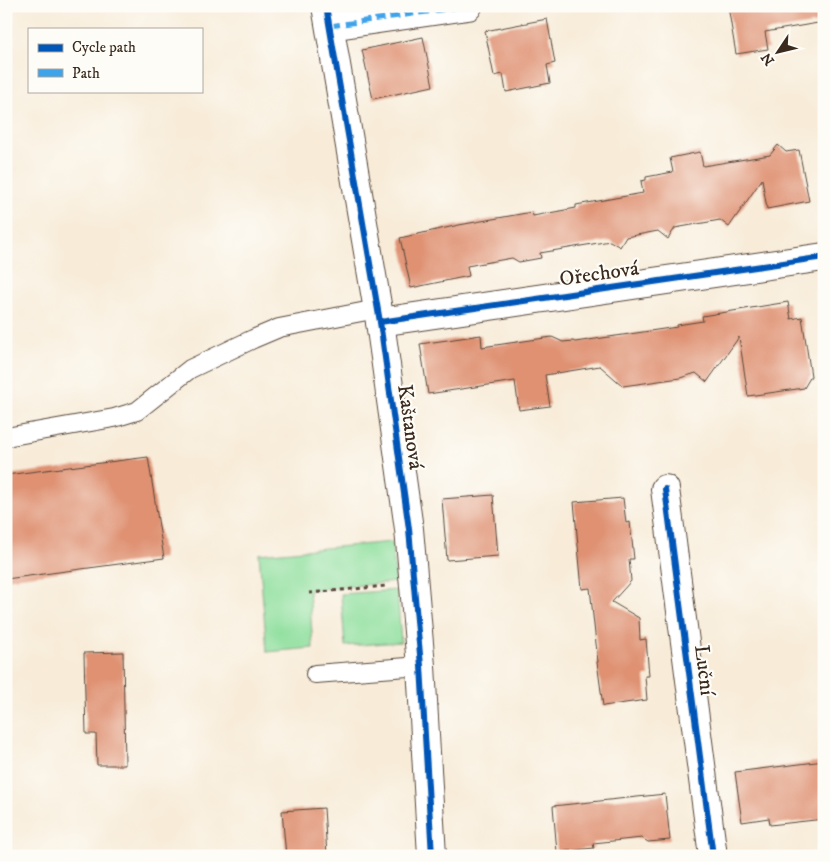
<svg xmlns="http://www.w3.org/2000/svg" width="830" height="862" viewBox="0 0 830 862" font-family="'IM FELL DW Pica',serif">
<style>
.green{fill:#8fdf9e;stroke:#65845e}
.building{fill:#df9172}
.lines{fill:none;stroke-linecap:round;stroke-linejoin:round}
.lane-casing{stroke:#57473a;stroke-width:20}
.street-casing{stroke:#57473a;stroke-width:30}
.path{stroke:#57473a;stroke-width:3;stroke-dasharray:4 4;stroke-linecap:butt}
.lane{stroke:#fff;stroke-width:18}
.street{stroke:#fff;stroke-width:28}
.quiet{stroke:#3fa3ea;stroke-width:5;stroke-dasharray:10 5;stroke-linecap:butt}
.cycleway-casing{stroke:#fdfcf7;stroke-width:9}
.cycleway{stroke:#0057b8;stroke-width:6}
.labels{text-anchor:middle;stroke-width:4.5;stroke-linejoin:round;paint-order:stroke}
.street-label{font-size:21px;fill:#3b2a1e;stroke:#fdfcf7}
</style>
<rect width="100%" height="100%" fill="#fdfcf7"/>
<filter id="ink" filterUnits="userSpaceOnUse"><feTurbulence type="fractalNoise" baseFrequency=".02" numOctaves="2"/><feDisplacementMap in="SourceGraphic" scale="10" xChannelSelector="R" yChannelSelector="G"/><feConvolveMatrix kernelMatrix="1 2 1 2 8 2 1 2 1" color-interpolation-filters="sRGB"/></filter>
<filter id="wash" filterUnits="userSpaceOnUse"><feTurbulence type="fractalNoise" baseFrequency=".0096" numOctaves="4" result="noise"/><feDisplacementMap in="SourceGraphic" scale="20" xChannelSelector="R" yChannelSelector="G"/><feGaussianBlur stdDeviation="1.12" result="paint"/><feColorMatrix in="noise" values="0 0 0 0 0 0 0 0 0 0 0 0 0 0 0 0 0 1.4 0 .05"/><feComposite in="paint" operator="in"/></filter>
<g filter="url(#wash)">
<rect width="100%" height="100%" fill="#f8ecd9"/>
<!-- green -->
<g class="green">
<path d="M392 542 396 582 309 590 313 648 267 652 259 554Z"/>
<path d="M397 590 401 642 345 646 341 594Z"/>
</g>
<g id="blocks">
<!-- building -->
<g class="building">
<path d="M728 6H824V22L765 32 768 49 736 54Z"/>
<path d="M547 19 555 63 547 65 550 83 506 92 503 74 494 76 485 31Z"/>
<path d="M423 37 433 86 373 99 362 50Z"/>
<path d="M778 145 786 152 799 150 809 201 767 209 762 179 729 227 720 220 675 228 668 239 658 231 626 237 620 247 610 241 540 253 541 258 519 262 512 258 467 266 469 276 411 288 400 238 459 225 532 212 533 216 576 208V205L643 193 641 181 646 180V177L673 172 670 158 700 152 703 166 770 155Z"/>
<path d="M788 302 791 319 802 317 811 376 804 388 748 396 739 337 707 382 696 373 680 378 623 386 600 366 545 375 550 406 519 410 515 381 428 394 420 344 481 335 482 347 552 337 563 342 573 341 575 342 677 327V325L703 321 702 316Z"/>
<path d="M148 457 164 558 6 579V475Z"/>
<path d="M493 495 498 556 447 560 442 499Z"/>
<path d="M623 498 626 523 630 522 634 559H629L631 581 612 602 639 618 640 640 646 639 649 676H645L647 700 603 706 597 662H598L590 588 582 589 574 502Z"/>
<path d="M123 652 125 765H97L96 734H86L84 653Z"/>
<path d="M824 761V819L770 825 769 818 742 822 735 772Z"/>
<path d="M665 794 670 840 648 842 642 838 593 843 594 848 557 852 553 806Z"/>
<path d="M324 808 327 856H286L282 811Z"/>
</g>
</g>
</g>
<g filter="url(#ink)">
<use href="#blocks" fill-opacity="0" stroke="#57473a" stroke-width="1"/>
<g class="lines">
<defs>
<g id="lane">
<path d="M6 437 114 418 137 411 190 369 253 339 279 328 377 309"/>
<path d="M315 674 421 666"/>
</g>
<g id="street">
<path d="M326 6 380 322 409 529 421 666 432 856"/>
<path d="M330 26 468 6"/>
<path d="M380 322 824 257"/>
<path d="M665 489 713 856"/>
</g>
</defs>
<!-- lane casing -->
<use href="#lane" class="lane-casing"/>
<!-- street casing -->
<use href="#street" class="street-casing"/>
<!-- path -->
<path class="path" d="M309 593 386 586"/>
<!-- lane -->
<use href="#lane" class="lane"/>
<!-- street -->
<use href="#street" class="street"/>
<!-- quiet -->
<path class="quiet" d="M330 26 468 6"/>
<defs>
<g id="cycleway">
<path d="M326 6 380 322 409 529 421 666 432 856"/>
<path d="M380 322 824 257"/>
<path d="M665 489 713 856"/>
</g>
</defs>
<!-- cycleway casing -->
<use href="#cycleway" class="cycleway-casing"/>
<!-- cycleway -->
<use href="#cycleway" class="cycleway"/>
</g>
</g>
<g class="labels">
<!-- street labels -->
<g class="street-label">
<text transform="translate(599 273) rotate(-8)" y="7">Ořechová</text>
<text transform="translate(411 427) rotate(82)" y="7">Kaštanová</text>
<text transform="translate(705 670) rotate(83)" y="7">Luční</text>
</g>
</g>
<!-- margin -->
<rect width="830" height="862" fill="none" stroke="#fdfcf7" stroke-width="25"/>
<!-- legend -->
<rect x="28" y="28" width="175" height="65" fill="#fdfcf7" stroke="#afa8a0"/>
<rect x="38" y="44" width="25" height="8" fill="#0057b8" stroke="#afa8a0"/>
<text x="72" y="52" font-size="15" fill="#3b2a1e">Cycle path</text>
<rect x="38" y="69" width="25" height="8" fill="#3fa3ea" stroke="#afa8a0"/>
<text x="72" y="78" font-size="15" fill="#3b2a1e">Path</text>
<!-- north arrow -->
<g transform="translate(778 52) rotate(235)" stroke="#fdfcf7" stroke-width="4" paint-order="stroke">
<path d="M0-4L9 19L0 12L-9 19Z" fill="#3b2a1e"/>
<text y="-8" font-size="14" font-weight="bold" text-anchor="middle" fill="#3b2a1e">N</text>
</g>
</svg>
